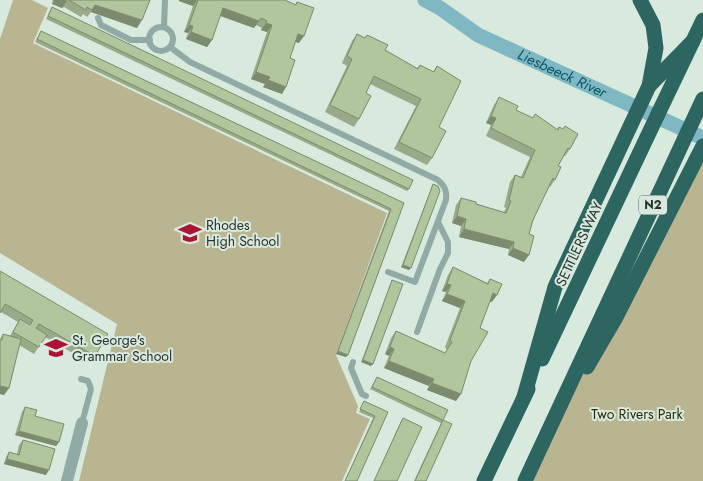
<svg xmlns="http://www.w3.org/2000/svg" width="703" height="481" viewBox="0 0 703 481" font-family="Jost,sans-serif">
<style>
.green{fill:#bab591}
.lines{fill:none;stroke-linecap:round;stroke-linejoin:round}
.canal{stroke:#7fb7c3;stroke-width:15}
.service{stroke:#92aaa6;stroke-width:6}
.minor{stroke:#92aaa6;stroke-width:12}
.motorway{stroke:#2d6660;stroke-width:15}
.motorway-bridge{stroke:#2d6660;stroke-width:15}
.wall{fill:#98aa87}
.shaded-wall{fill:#7c8b6e}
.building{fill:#b1c69d;stroke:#7c8b6e}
.labels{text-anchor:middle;stroke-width:4;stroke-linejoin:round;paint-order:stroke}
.shield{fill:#d8e9de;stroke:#5f6963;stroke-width:1}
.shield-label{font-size:12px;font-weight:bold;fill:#2b322e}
.poi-label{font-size:14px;fill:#2b322e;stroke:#d8e9de;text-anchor:start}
.street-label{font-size:14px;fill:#2b322e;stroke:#d8e9de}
.park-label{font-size:14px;fill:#2f2a04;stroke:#d8e9de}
.water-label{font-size:15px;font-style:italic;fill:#095968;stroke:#d8e9de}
</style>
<rect width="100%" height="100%" fill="#d8e9de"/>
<!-- green -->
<g class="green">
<path d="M13 0H32L48 8 33 43 387 213 336 355 358 406 356 413 370 419 342 481H79L117 324 0 253V39Z"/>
<path d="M703 146V481H533L540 448 615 319Z"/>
</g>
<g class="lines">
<!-- canal -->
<path class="canal" id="s1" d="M425 0 440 8 478 35 703 138"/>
<!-- service -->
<g class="service">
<path d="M98 18 101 25 131 40H150"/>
<path d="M164 27 165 0"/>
<circle cx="161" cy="39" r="12"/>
<path d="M170 47 190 62 438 180C445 186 447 191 446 200L415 282 388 272"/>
<path d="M417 332 440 269 448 253V242L438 222"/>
<path d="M353 362 351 368 362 394 366 396"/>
<path d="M81 379 88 381 91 389 82 423"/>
</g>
<!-- minor -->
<path class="minor" d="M67 481 82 423"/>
<!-- motorway -->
<g class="motorway">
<path d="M649 86 693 41"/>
<path d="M542 359 658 114"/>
<path d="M587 367 615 319 703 146"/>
<path d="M524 397 555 287 649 86 656 48 653 25 640 0"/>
<path d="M484 481 528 389"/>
<path d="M525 481 703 99"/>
</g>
<!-- motorway-bridge -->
<path class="motorway-bridge" d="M658 114 703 20"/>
</g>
<!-- wall -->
<g class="wall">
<path d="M52 0H150L137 28 91 12 87 17 83 14 81 17 64 7 62 8 52 4 53 1Z"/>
<path d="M179 0H285L295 5 297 2 299 43 295 42 290 58 282 94 263 87 265 84 251 79 267 32 261 30 262 28 256 25 254 28 220 16 212 40 207 47 186 39 188 33 184 32 193 6 179 1Z"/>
<path d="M52 7 409 189 407 191 46 19Z"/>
<path d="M41 31 404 203 348 355 346 357 336 354 389 211 35 42Z"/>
<path d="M357 34 365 38 367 35 385 50 417 68 420 65 433 72 437 66 439 127 432 158 427 165 394 149 416 106 370 84 366 93 359 119 354 127 325 112 347 66 342 63 352 41Z"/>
<path d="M499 97 516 110 532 118 557 129 559 127 570 149 565 156H564L558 166 555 180 550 187 549 186 533 220 529 234 524 262 508 255 509 249 459 237 461 226 452 223 456 205 461 198 476 204 504 212 506 208 504 207 510 182 515 175 521 177 530 157 486 136 491 125 486 123 494 105Z"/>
<path d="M433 184 409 270 401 267 432 187Z"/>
<path d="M453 267 487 283 490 279 492 302 490 301 480 328 471 361 456 401 427 390 429 386 384 368 389 356 385 354 391 338 396 331 445 353 447 350 445 347 460 308 442 301 446 292 442 291 448 275Z"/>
<path d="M0 271 95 356 90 363 45 337 34 354 19 345 9 388 4 395 0 394V339L3 334 10 336 18 322 1 312Z"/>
<path d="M392 280 371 366 361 362 391 283Z"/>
<path d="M377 377 443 420 426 481H414L441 423 370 389Z"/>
<path d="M364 401 388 412 357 481H345L373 418 359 412Z"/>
<path d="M25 407 59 442 56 446 15 435 22 412Z"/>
<path d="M403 418 397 481H374L401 421Z"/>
<path d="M23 440 46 475 4 464 6 457 9 452 17 454 19 445Z"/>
</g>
<!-- shaded-wall -->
<g class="shaded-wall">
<path d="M54 0H65L67 1 62 8 52 4Z"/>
<path d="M179 0H197L193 6 179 1Z"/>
<path d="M95 5 142 20 137 28 91 12Z"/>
<path d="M223 8 259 21 254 28 218 15Z"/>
<path d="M266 23 272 25 267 32 261 30Z"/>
<path d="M189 25 193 26 188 33 184 32Z"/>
<path d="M191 32 212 40 207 47 186 39Z"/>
<path d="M298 34 304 36 299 43 293 41Z"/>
<path d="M256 72 270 77 265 84 251 79Z"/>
<path d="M268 80 286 87 282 94 263 87Z"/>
<path d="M491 116 496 118 491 125 486 123Z"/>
<path d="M457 216 466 219 461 226 452 223Z"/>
<path d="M464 229 514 242 509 249 459 237Z"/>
<path d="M513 248 529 255 524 262 508 255Z"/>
<path d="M403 265 411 268 409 270 401 267Z"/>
<path d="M447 284 451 285 446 292 442 291Z"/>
<path d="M493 293 497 295 492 302 488 301Z"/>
<path d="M447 294 465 301 460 308 442 301Z"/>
<path d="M390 347 394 349 389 356 385 354Z"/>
<path d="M338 351 348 355 346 357 336 354Z"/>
<path d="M363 360 373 364 371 366 361 362Z"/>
<path d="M389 361 434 379 429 386 384 368Z"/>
<path d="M432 383 461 394 456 401 427 390Z"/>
<path d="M0 386 9 388 4 395 0 394Z"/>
<path d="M19 431 59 442 56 446 15 435Z"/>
<path d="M7 459 49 470 46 475 4 464Z"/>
</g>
<!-- building -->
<g class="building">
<path d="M69 0H150L142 20 95 5 92 10 87 7 86 10Z"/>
<path d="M198 0H285L296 5 297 2 314 8 304 36 298 34 290 58 295 60 286 87 268 80 270 77 256 72 272 25 266 23 267 21 261 18 259 21 223 8 212 40 191 32 193 26 189 25Z"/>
<path d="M52 7 413 180 409 189 48 16Z"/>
<path d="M41 31 404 203 348 355 338 351 391 209 37 39Z"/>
<path d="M357 34 365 38 367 35 388 45 385 50 418 69 420 65 434 72 437 66 461 81 439 127 446 131 432 158 399 142 421 99 374 76 366 93 371 96 359 119 330 105 352 59 347 56Z"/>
<path d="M499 97 518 106 516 110 533 118 535 114 558 130 559 127 563 129 565 126 578 134 570 149 568 148 558 166 561 167 555 180 553 178 533 220 529 234 534 236 529 255 513 248 514 242 464 229 466 219 457 216 461 198 476 202V204L506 213 511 201 509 200 515 175 523 178 535 150 491 128 496 118 491 116Z"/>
<path d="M433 184 438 186 440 191 411 268 403 265Z"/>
<path d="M453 267 488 284 490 279 502 284 497 295 493 293 480 328 488 332 471 361 461 394 432 383 434 379 389 361 394 349 390 347 396 331 445 353 452 342 450 340 465 301 447 294 451 285 447 284Z"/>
<path d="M0 271 108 334 95 356 39 324 36 328 47 335 39 347 13 332 20 319 30 325 33 320 5 304 0 313Z"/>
<path d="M392 280 403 284 373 364 363 360Z"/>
<path d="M3 334 21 339 9 388 0 386V340H2Z"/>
<path d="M377 377 448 410 443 420 372 387Z"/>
<path d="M364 401 388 412 357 481H345L375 416 360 409Z"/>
<path d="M25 407 37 410 35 416 64 424 59 442 19 431Z"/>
<path d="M403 418 422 427 397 481H374Z"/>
<path d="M443 420 452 424 426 481H415Z"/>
<path d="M23 440 55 449 49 470 7 459 9 452 19 455Z"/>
</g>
<!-- icons -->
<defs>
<symbol id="school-bare" viewBox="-9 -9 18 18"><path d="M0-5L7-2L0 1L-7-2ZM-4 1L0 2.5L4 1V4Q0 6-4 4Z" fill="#ab1535" stroke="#d8e9de" stroke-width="2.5" paint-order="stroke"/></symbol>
</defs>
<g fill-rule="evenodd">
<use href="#school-bare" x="174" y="217" width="32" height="32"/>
<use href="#school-bare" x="40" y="332" width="32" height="32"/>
</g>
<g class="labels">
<!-- shield labels -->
<rect class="shield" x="639" y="195.5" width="28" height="19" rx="4"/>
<g class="shield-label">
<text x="653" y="209">N2</text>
</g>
<!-- poi labels -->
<g class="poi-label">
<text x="206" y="230">Rhodes<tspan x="206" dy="16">High School</tspan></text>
<text x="72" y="345">St. George's<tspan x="72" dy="16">Grammar School</tspan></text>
</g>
<!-- street labels -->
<g class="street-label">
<text transform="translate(579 244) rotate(-65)" y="5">SETTLERS WAY</text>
</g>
<!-- park labels -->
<g class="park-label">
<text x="637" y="419">Two Rivers Park</text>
</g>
<!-- water labels -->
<g class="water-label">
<text dy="5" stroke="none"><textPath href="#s1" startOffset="156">Liesbeeck River</textPath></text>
</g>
</g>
</svg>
